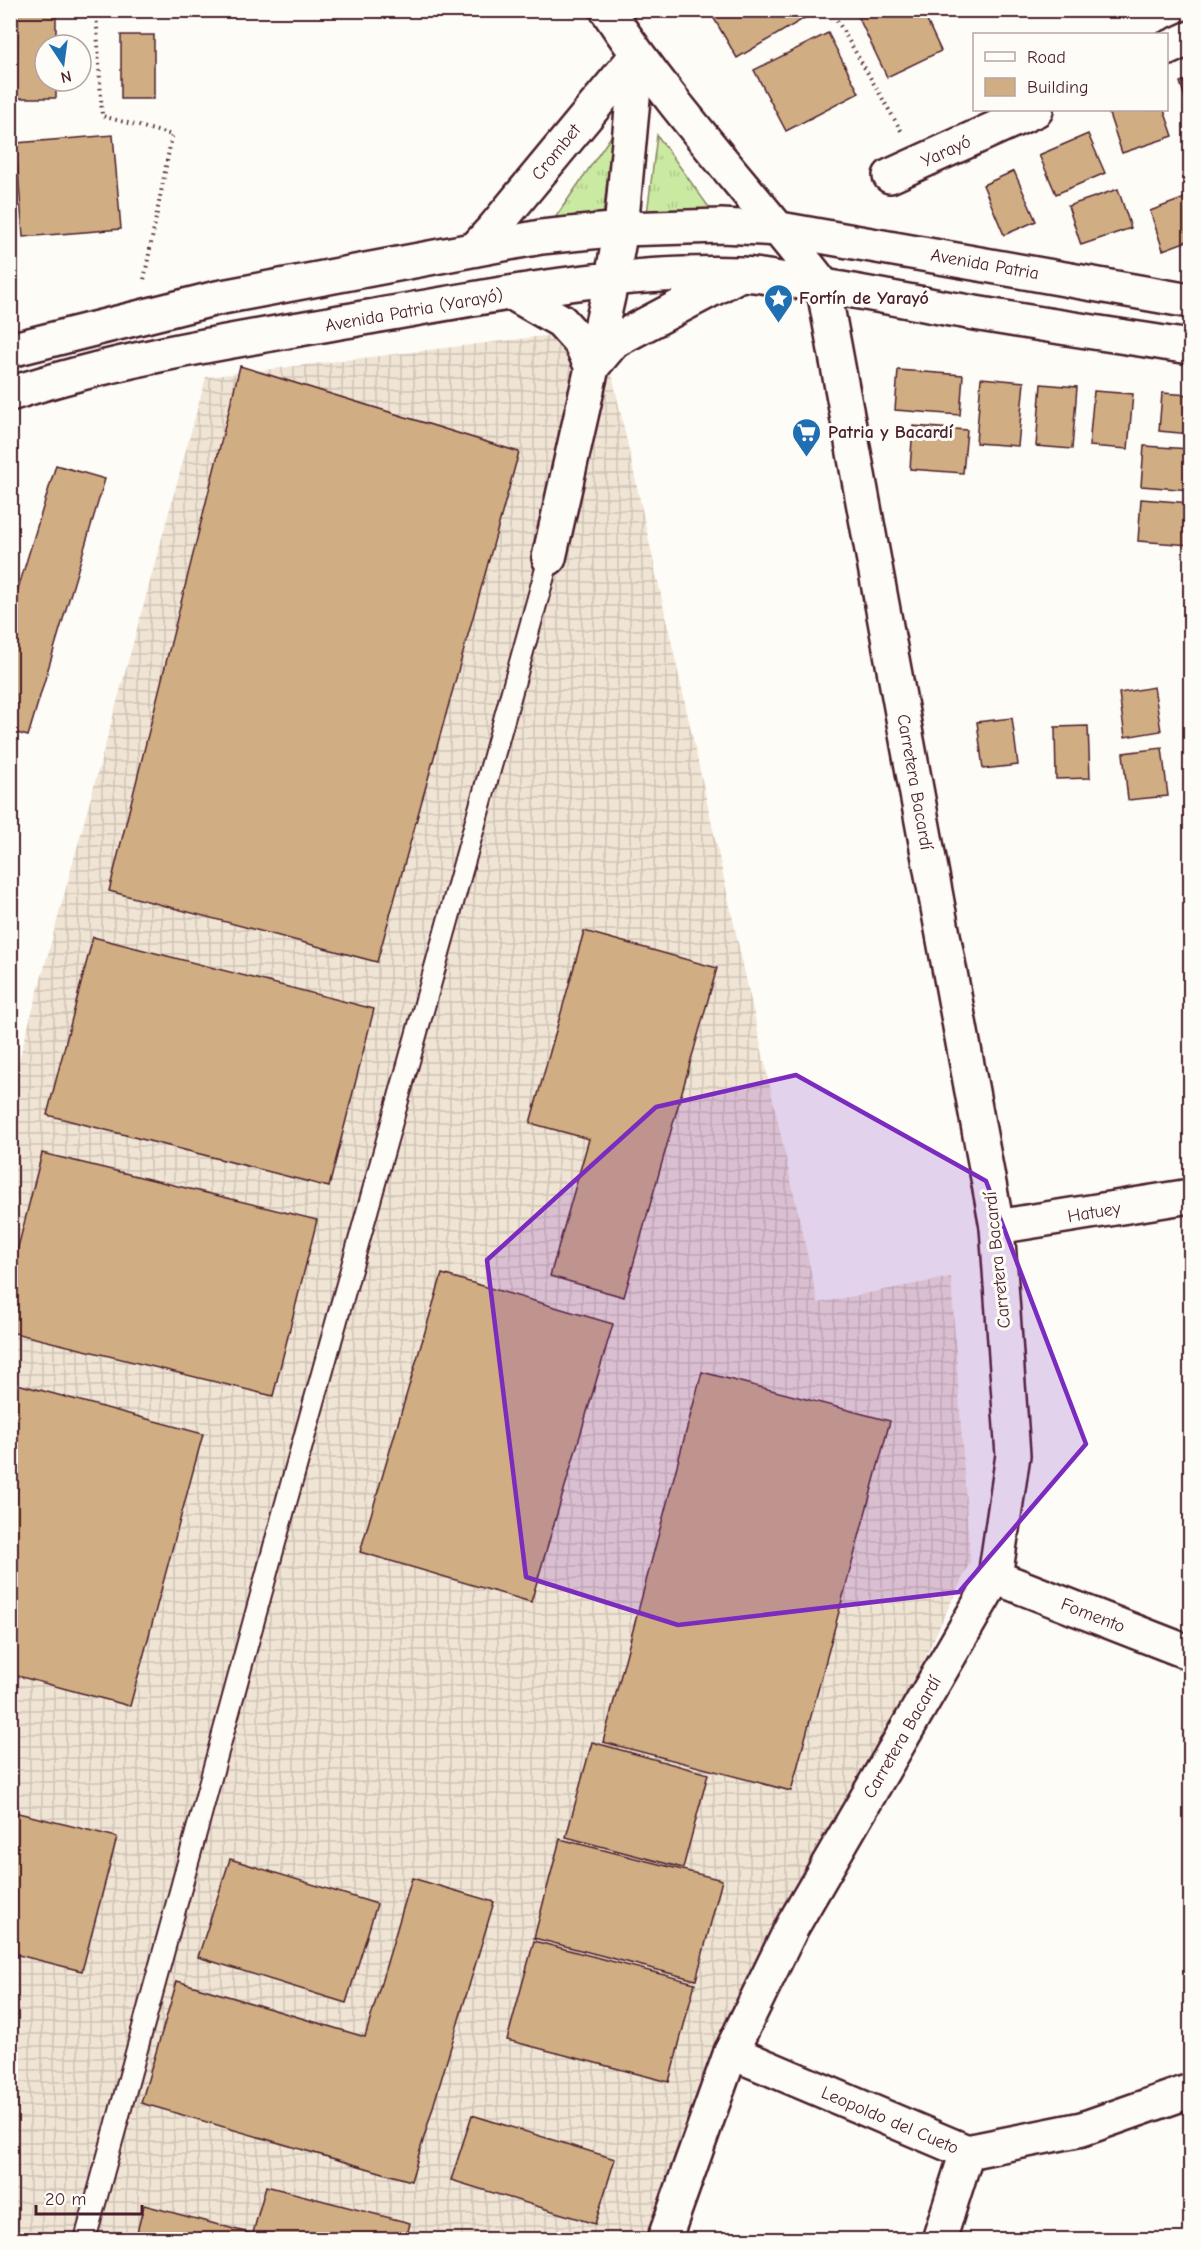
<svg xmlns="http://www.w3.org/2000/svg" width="1201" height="2250" viewBox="0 0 1201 2250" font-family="'Comic Neue',sans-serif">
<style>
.industrial{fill:url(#industrial-grid)}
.grass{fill:url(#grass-tufts);stroke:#8a8466;stroke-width:1.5}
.building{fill:#d0ad83;stroke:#4a1f2b;stroke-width:1.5}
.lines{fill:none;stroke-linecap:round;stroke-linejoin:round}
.service-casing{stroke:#4a1f2b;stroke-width:24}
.minor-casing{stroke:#4a1f2b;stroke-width:38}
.tertiary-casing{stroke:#4a1f2b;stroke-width:38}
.secondary-casing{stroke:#4a1f2b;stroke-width:38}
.primary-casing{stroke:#4a1f2b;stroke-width:38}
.path{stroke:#4a1f2b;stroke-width:4;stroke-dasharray:1.5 4.5;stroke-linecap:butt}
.service{stroke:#fdfcf7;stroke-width:20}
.minor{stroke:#fdfcf7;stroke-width:33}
.tertiary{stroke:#fdfcf7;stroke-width:33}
.secondary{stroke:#fdfcf7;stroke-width:33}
.primary{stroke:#fdfcf7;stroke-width:33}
.marked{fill:#7b2cbf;fill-opacity:0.2;stroke:#7b2cbf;stroke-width:4.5;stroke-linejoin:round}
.labels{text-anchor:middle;stroke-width:6;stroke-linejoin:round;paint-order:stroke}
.street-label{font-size:18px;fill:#4a1f2b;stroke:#fdfcf7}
.poi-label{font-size:18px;font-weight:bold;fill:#4a1f2b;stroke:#fdfcf7;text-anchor:start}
</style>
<defs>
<pattern id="industrial-grid" width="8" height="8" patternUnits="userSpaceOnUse" patternTransform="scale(1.5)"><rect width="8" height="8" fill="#f0e4d4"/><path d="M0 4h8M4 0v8" fill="none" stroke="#cfc3b6"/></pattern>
<pattern id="grass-tufts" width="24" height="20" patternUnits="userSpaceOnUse" patternTransform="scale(1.5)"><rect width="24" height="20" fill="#caeaa2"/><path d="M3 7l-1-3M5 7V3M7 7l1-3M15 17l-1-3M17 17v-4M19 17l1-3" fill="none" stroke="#afc88c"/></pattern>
</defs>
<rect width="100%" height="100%" fill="#fdfcf7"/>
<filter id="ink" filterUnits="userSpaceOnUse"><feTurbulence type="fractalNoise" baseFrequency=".0167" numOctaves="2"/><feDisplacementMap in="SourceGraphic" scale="12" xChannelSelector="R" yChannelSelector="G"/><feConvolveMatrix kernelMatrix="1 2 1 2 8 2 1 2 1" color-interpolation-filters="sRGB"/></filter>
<g filter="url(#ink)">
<!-- industrial -->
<path class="industrial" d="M602 329 818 1303 951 1277 970 1562 652 2239 11 2240V1089L206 377Z"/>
<!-- grass -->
<g class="grass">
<path d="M612 135 603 217 553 221Z"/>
<path d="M657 135 711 210 647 214Z"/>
</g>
<!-- building -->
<g class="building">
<path d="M709 10H808L810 15 737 58Z"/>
<path d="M855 10H922L941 51 887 77Z"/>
<path d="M18 12 56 13V45H45V81H56V98H17Z"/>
<path d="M828 33 859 93 786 131 754 70Z"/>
<rect x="121" y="35" width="33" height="64"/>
<path d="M1190 79V114L1180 82Z"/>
<path d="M1121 110H1164L1173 136 1122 153 1109 114Z"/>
<path d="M1088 134 1105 173 1056 194 1039 155Z"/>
<path d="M113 135 121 229 23 237 16 143Z"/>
<path d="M1014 171 1036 221 1004 235 983 185Z"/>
<path d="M1118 189 1131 228 1081 245 1068 206Z"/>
<path d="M1190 196V240L1163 250 1150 211Z"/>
<path d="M240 366 519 452 377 962 109 891Z"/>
<path d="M898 370 963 375 960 415 895 410Z"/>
<path d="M981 378 1024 382 1018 446 976 443Z"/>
<path d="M1041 384 1077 387 1072 449 1036 446Z"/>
<path d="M1094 391 1133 394 1128 449 1089 446Z"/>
<path d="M1162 393 1190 395V434L1159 431Z"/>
<path d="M913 426 967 430 963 473 910 469Z"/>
<path d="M1144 446 1190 449V490L1141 486Z"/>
<path d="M56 465 105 479 28 736 10 731V615Z"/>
<path d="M1141 499 1190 503V545L1138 541Z"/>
<path d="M1154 687 1161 731 1125 737 1119 693Z"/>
<path d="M1012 718 1018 765 983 769 977 722Z"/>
<path d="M1088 726 1090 778 1056 779 1055 727Z"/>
<path d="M1162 748 1168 796 1128 800 1123 753Z"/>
<path d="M584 931 717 968 624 1297 550 1276 589 1139 530 1123Z"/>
<path d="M93 937 374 1009 329 1187 47 1115Z"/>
<path d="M42 1153 317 1220 273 1396 10 1332V1279Z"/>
<path d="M442 1274 613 1324 531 1602 360 1552Z"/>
<path d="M702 1372 890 1421 791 1791 603 1742Z"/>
<path d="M10 1382 203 1434 130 1706 10 1674Z"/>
<path d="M592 1742 708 1774 683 1868 566 1837Z"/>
<path d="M10 1811 117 1837 82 1971 10 1953Z"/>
<path d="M560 1839 722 1880 696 1980 534 1938Z"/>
<path d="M230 1859 377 1904 346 2003 198 1957Z"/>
<path d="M412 1878 494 1902 411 2181 141 2103 177 1981 365 2037Z"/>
<path d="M534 1941 695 1983 669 2082 507 2040Z"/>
<path d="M472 2115 615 2159 595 2224 451 2180Z"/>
<path d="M266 2186 410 2223 406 2240H251Z"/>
<path d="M144 2205 253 2234 251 2240H135Z"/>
</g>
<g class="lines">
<defs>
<path id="service" d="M85 2240 284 1510 549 558"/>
<g id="minor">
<path d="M1166 49 1190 38"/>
<path d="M890 176 1036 110"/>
<path d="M512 293 561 321 580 342 592 367 614 341 741 274"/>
<path d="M549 558 612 279 621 229 637 55"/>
<path d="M997 1227 1190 1196"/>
<path d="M995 1577 1190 1653"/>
<path d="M731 2052 967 2152 1082 2129 1190 2091"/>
<path d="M939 2240 967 2152"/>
</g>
<path id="tertiary" d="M664 2240 731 2052 792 1927 995 1577 1013 1455 997 1227 823 285"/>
<g id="secondary">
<path d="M607 10C671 107 752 193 823 285"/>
<path d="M475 249 494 228 637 55"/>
</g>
<g id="primary">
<path d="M10 350 217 298 541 237 621 229 721 226 780 229 1190 301"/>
<path d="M10 394C125 356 250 338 369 317 491 296 615 270 739 274 755 274 771 278 787 280 835 287 882 296 929 305 1016 321 1103 333 1190 347"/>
</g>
</defs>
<!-- service casing -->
<use href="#service" class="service-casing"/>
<!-- minor casing -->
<use href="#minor" class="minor-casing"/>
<!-- tertiary casing -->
<use href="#tertiary" class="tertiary-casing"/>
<!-- secondary casing -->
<use href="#secondary" class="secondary-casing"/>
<!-- primary casing -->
<use href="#primary" class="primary-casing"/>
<!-- path -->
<g class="path">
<path d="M96 10 102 116 172 135 144 280"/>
<path d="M831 10 903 134"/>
</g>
<!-- service -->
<use href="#service" class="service"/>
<!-- minor -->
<use href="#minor" class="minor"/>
<!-- tertiary -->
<use href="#tertiary" class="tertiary"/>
<!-- secondary -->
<use href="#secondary" class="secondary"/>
<!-- primary -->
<use href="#primary" class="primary"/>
</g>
</g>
<!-- marked area -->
<path class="marked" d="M796 1075 986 1181 1086 1444 959 1592 678 1625 526 1577 487 1260 656 1107Z"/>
<!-- icons -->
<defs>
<symbol id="sight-pin" viewBox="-11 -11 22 30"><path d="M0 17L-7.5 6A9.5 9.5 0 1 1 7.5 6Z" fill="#1f6fb2" stroke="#fdfcf7"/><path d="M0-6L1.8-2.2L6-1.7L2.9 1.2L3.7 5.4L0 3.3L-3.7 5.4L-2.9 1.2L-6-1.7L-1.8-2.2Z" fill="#fff"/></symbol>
<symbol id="supermarket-pin" viewBox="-11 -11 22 30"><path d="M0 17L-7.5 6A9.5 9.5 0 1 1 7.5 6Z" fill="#1f6fb2" stroke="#fdfcf7"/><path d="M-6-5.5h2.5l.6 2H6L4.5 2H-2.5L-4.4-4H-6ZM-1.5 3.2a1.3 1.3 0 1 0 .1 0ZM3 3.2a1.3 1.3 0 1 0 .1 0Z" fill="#fff"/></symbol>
</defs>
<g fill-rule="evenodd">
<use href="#sight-pin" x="762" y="282" width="33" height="45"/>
<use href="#supermarket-pin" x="790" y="416" width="33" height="45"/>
</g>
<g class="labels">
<!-- street labels -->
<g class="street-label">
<text transform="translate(946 151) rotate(-25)" y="6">Yarayó</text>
<text transform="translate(556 152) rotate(-51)" y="6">Crombet</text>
<text transform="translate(985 264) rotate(10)" y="6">Avenida Patria</text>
<text transform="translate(414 310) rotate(-10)" y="6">Avenida Patria (Yarayó)</text>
<text transform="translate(915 782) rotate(80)" y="6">Carretera Bacardí</text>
<text transform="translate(1094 1212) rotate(-9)" y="6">Hatuey</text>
<text transform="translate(997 1260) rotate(-96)" y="6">Carretera Bacardí</text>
<text transform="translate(1093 1615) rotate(21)" y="6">Fomento</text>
<text transform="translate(902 1737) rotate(-60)" y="6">Carretera Bacardí</text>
<text transform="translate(890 2120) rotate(23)" y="6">Leopoldo del Cueto</text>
</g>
<!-- poi labels -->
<g class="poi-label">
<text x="799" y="304">Fortín de Yarayó</text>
<text x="828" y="438">Patria y Bacardí</text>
</g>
</g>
<!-- margin -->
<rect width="1201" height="2250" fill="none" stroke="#fdfcf7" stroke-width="36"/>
<rect x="18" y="18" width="1165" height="2214" fill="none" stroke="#4a1f2b" stroke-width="2" filter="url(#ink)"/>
<!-- legend -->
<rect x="973" y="33" width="195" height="78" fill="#fdfcf7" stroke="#b5a4a5" stroke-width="1.5"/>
<rect x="985" y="52" width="30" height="9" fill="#fdfcf7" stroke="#b5a4a5" stroke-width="1.5"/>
<text x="1027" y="63" font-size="18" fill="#4a1f2b">Road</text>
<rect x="985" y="78" width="30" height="18" fill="#d0ad83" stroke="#b5a4a5" stroke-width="1.5"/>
<text x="1027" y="93" font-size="18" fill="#4a1f2b">Building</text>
<!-- north arrow -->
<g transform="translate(63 63) rotate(167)"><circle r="28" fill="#fdfcf7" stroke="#b5a4a5" stroke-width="1.5"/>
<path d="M0-4.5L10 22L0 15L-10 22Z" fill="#1f6fb2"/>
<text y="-9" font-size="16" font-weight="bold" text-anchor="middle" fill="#4a1f2b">N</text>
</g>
<!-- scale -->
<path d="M36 2205v9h106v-9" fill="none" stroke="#4a1f2b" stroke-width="3"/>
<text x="45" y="2205" font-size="18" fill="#4a1f2b" stroke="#fdfcf7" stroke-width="4.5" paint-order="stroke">20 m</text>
</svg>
